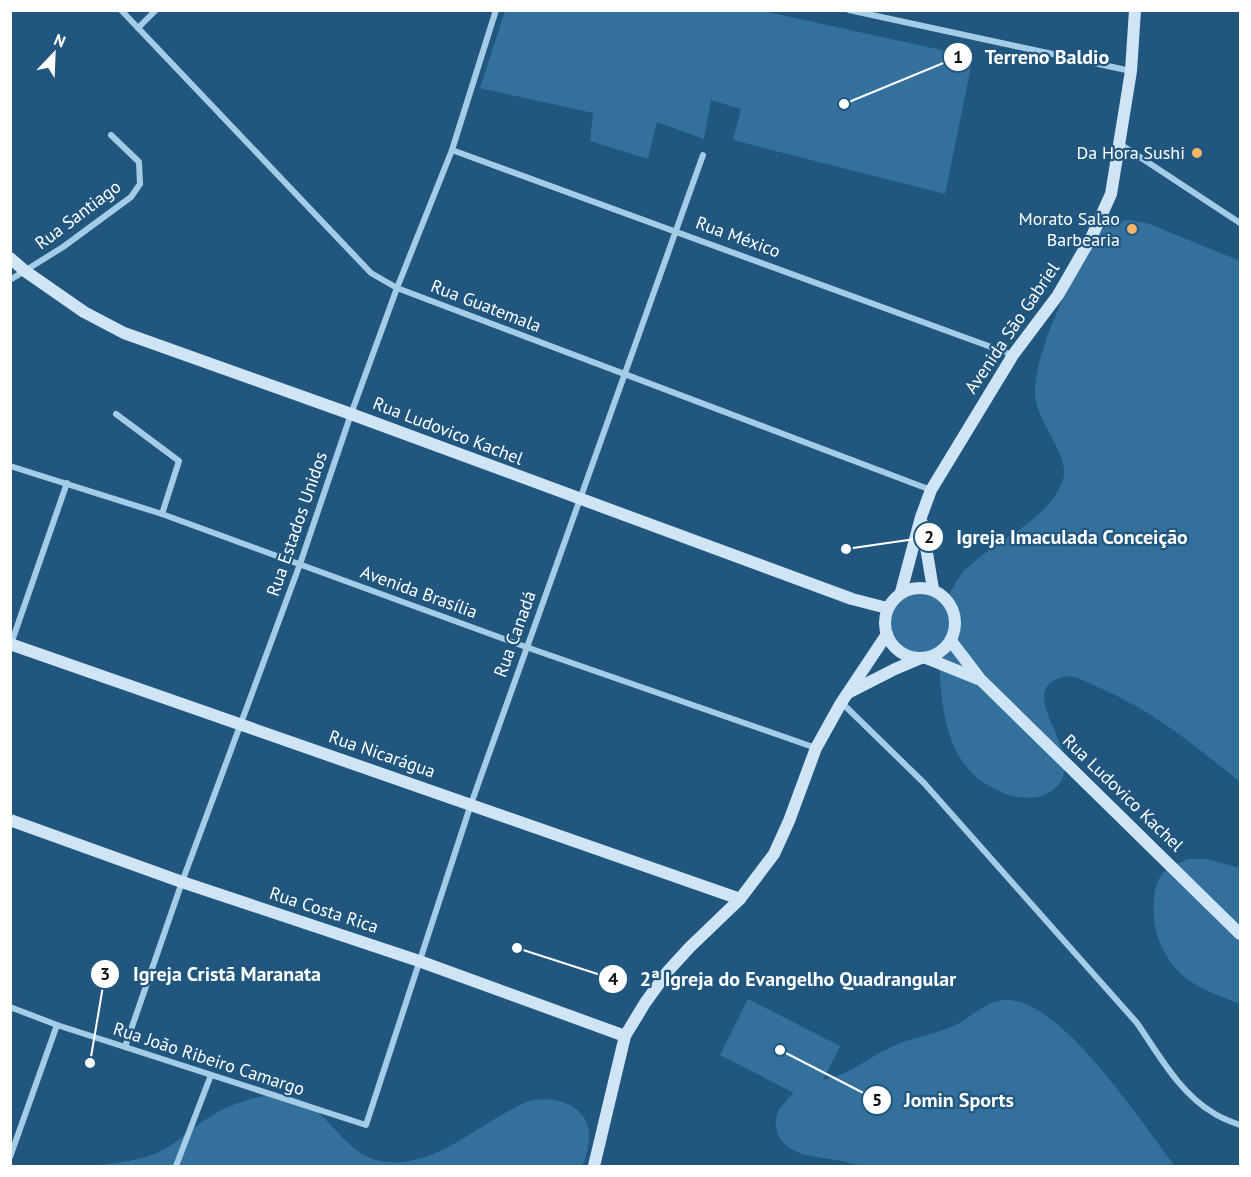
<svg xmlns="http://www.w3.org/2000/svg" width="1251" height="1177" viewBox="0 0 1251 1177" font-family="'PT Sans',sans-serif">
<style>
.green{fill:#33719c}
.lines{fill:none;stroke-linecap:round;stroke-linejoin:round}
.street{stroke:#a5cce7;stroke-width:6}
.secondary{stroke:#cfe5f6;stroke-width:12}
.poi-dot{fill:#f4b666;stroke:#21577e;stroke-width:2}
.labels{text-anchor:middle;stroke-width:4.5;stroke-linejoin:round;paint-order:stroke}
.poi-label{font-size:18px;fill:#fff;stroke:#21577e;text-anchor:end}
.street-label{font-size:18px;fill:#fff;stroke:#21577e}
.leader{fill:none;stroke:#fff;stroke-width:2}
.callout-dot{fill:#fff;stroke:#21577e;stroke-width:2}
.mark-label{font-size:18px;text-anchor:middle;font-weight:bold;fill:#111}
.callout-label{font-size:20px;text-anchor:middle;font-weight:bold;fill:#fff;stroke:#21577e;stroke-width:4.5;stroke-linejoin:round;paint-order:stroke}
</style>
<rect width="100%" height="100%" fill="#21577e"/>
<!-- green -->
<g class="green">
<path d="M505 11H763L973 57 945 194 733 140 741 109 711 100 704 139 657 122 648 159 590 141 593 113 480 88Z"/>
<path d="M1129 220 1147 223 1240 261V782C1193 744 1151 709 1093 685 1085 681 1072 674 1063 677 1011 690 1085 751 1059 784 1049 797 1034 799 1019 797 1008 796 999 791 989 786 942 759 940 696 939 648 863 677 884 553 945 604 950 593 957 577 966 569 995 541 1049 520 1063 480 1071 456 1037 423 1035 395 1033 358 1068 283 1088 251 1091 244 1095 236 1100 231 1107 224 1119 222 1129 220Z"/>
<path d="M1187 859H1207L1240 868V1004C1223 997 1201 990 1186 978 1162 959 1151 928 1154 899 1155 889 1158 876 1166 870 1172 865 1181 863 1187 859Z"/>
<path d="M748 999 840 1046 823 1080C833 1077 844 1074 853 1069 865 1062 876 1054 889 1048 909 1038 933 1035 954 1026 971 1018 986 1000 1006 1000 1062 999 1142 1124 1175 1166H859C834 1154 782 1164 776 1127 774 1111 784 1103 794 1093L720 1055Z"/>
<path d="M277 1094C284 1096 293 1096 299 1099 332 1115 347 1159 387 1162 432 1166 470 1132 507 1112 514 1109 520 1104 527 1102 553 1094 588 1104 589 1135 589 1146 586 1157 582 1166H96C116 1162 140 1161 159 1152 177 1143 191 1129 208 1118 229 1104 253 1097 277 1094Z"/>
</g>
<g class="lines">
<!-- street -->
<g class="street">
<path d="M121 10 371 273 397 288 931 490"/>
<path d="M849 10 1131 71"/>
<path d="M138 28 156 10"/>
<path d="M1120 144 1240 223"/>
<path d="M452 150 1013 355"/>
<path d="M10 280 63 247 131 197 140 184 139 162 111 135"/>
<path d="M116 414 179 461 162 514"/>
<path d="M10 466 162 514 526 647 816 748"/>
<path d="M11 644 67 483"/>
<path d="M842 703 924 783 1137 1023C1159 1055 1180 1094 1215 1114 1223 1119 1232 1122 1240 1125"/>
<path d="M10 1007 57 1025 366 1125 471 804 703 155"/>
<path d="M125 1047 182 882 300 564 351 414 397 288 452 150 496 10"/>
<path d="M10 1157 57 1025"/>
<path d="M176 1166 211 1075"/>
</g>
<!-- secondary -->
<g class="secondary">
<path d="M10 258 25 271 84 312 124 333 351 414 852 599 887 608"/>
<path d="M922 523 933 589"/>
<circle cx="920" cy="623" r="35"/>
<path d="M901 592 921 517 931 490 1013 355 1058 295 1092 236 1111 194 1131 71 1135 10"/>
<path d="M951 641 980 679 1240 934"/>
<path d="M10 644 740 899"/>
<path d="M926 658 978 679"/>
<path d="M848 693 895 669 921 658"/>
<path d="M10 820 182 882 419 961 625 1036"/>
<path d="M594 1166 625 1036 645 1003 668 971 690 947 740 899 774 854 789 821 816 748 841 703 887 634"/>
</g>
</g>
<!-- markers -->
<g class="poi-dot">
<circle cx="1197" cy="153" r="6"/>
<circle cx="1132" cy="229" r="6"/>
</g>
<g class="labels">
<!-- poi labels -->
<g class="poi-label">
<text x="1185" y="159">Da Hora Sushi</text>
<text x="1120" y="225">Morato Salao<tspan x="1120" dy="21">Barbearia</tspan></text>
</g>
<!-- street labels -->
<g class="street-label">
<text transform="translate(78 215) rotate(-37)" y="6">Rua Santiago</text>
<text transform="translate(738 237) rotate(20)" y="6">Rua México</text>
<text transform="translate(486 306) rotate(21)" y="6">Rua Guatemala</text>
<text transform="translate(1012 328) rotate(-56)" y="6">Avenida São Gabriel</text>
<text transform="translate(448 431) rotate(21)" y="6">Rua Ludovico Kachel</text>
<text transform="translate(297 524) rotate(-71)" y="6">Rua Estados Unidos</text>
<text transform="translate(419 592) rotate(20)" y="6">Avenida Brasília</text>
<text transform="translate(515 634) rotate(-70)" y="6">Rua Canadá</text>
<text transform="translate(382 754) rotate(19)" y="6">Rua Nicarágua</text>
<text transform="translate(1123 793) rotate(44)" y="6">Rua Ludovico Kachel</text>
<text transform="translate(324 910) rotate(18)" y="6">Rua Costa Rica</text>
<text transform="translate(209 1059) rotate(18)" y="6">Rua João Ribeiro Camargo</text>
</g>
</g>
<!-- callouts -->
<path class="leader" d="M844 104L958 57M846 549L929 537M90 1063L105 974M517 948L613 979M780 1050L877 1100"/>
<g class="callout-dot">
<circle cx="844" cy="104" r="6"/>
<circle cx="846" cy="549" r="6"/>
<circle cx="90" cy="1063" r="6"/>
<circle cx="517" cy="948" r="6"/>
<circle cx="780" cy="1050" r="6"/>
<circle cx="958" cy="57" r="15"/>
<circle cx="929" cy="537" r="15"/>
<circle cx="105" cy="974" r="15"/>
<circle cx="613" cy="979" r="15"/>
<circle cx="877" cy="1100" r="15"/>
</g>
<g class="mark-label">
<text x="958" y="63">1</text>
<text x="929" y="543">2</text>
<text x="105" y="980">3</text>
<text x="613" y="985">4</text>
<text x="877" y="1106">5</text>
</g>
<g class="callout-label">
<text x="1047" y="64">Terreno Baldio</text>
<text x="1072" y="544">Igreja Imaculada Conceição</text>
<text x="227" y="981">Igreja Cristã Maranata</text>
<text x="798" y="986">2ª Igreja do Evangelho Quadrangular</text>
<text x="959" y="1107">Jomin Sports</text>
</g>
<!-- border -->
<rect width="1251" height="1177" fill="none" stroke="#ffffff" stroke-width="24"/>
<!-- north arrow -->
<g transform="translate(54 54) rotate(23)" stroke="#21577e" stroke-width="4.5" paint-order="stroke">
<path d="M0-4.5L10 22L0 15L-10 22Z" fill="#ffffff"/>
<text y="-9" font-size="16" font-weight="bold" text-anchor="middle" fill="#ffffff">N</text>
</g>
</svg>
